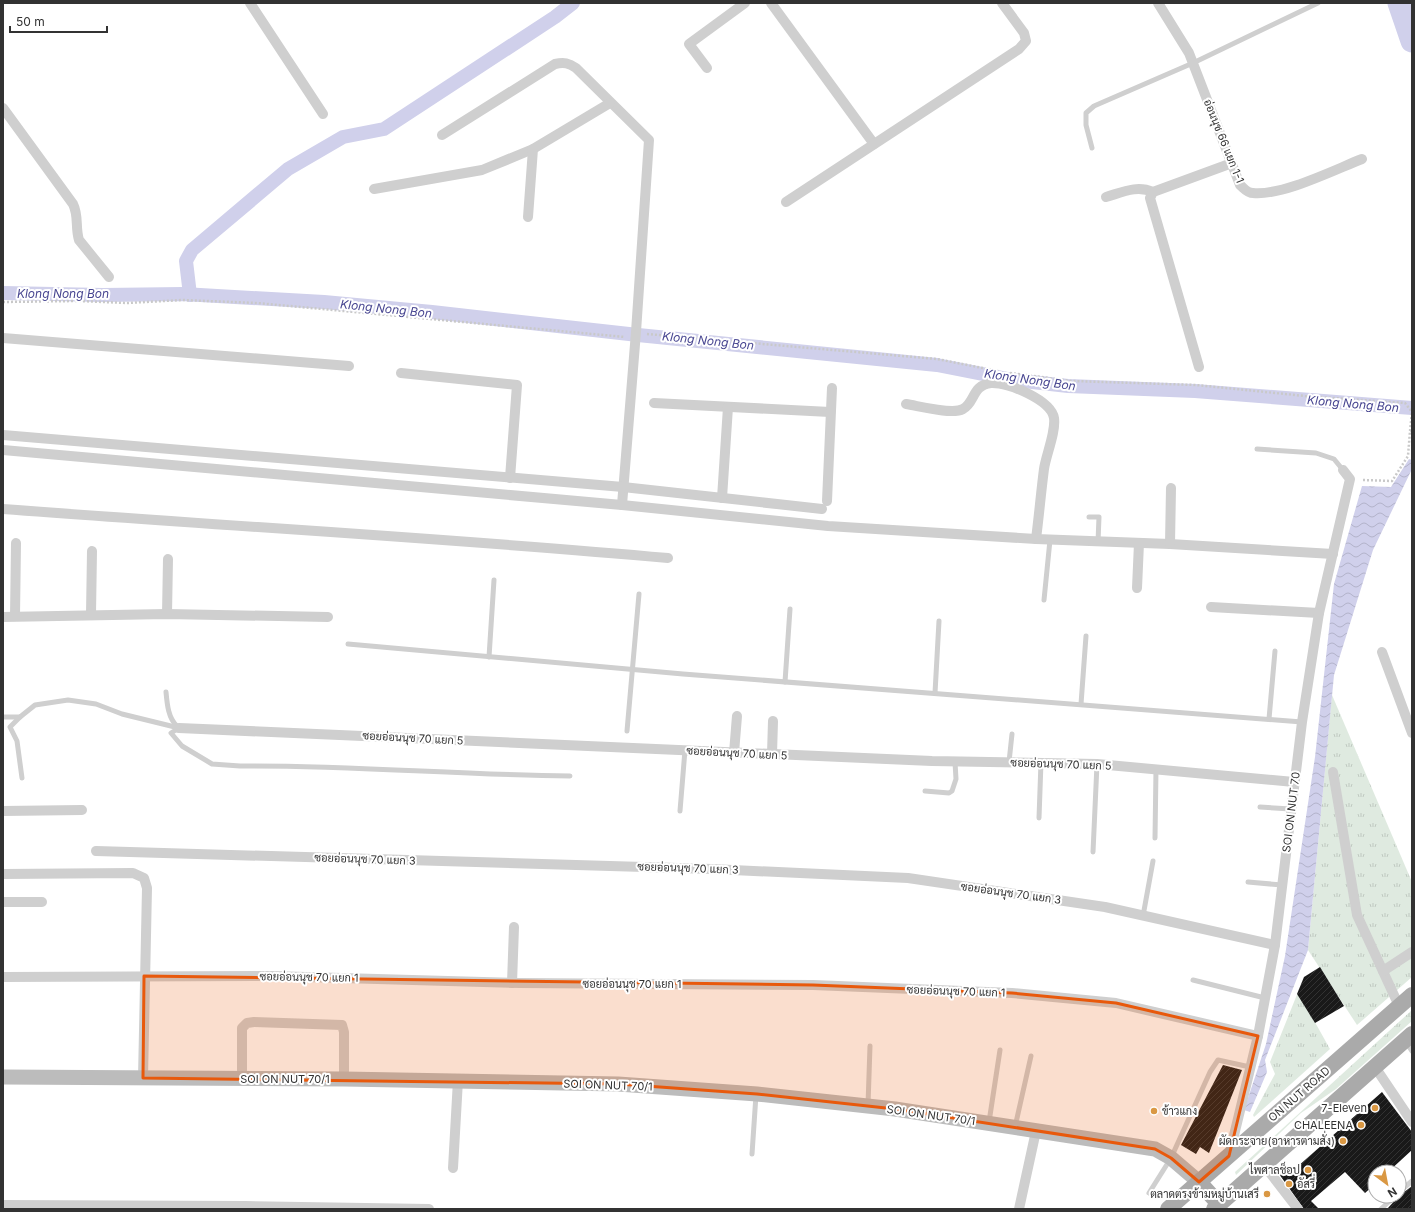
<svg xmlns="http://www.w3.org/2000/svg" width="1415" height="1212" viewBox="0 0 1415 1212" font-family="Inter,Sarabun,sans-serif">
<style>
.grass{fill:url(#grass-tufts)}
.water{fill:url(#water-waves)}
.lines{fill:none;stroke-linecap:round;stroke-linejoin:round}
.canal{stroke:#d0d0eb;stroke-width:14}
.river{stroke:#d0d0eb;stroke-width:23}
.building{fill:url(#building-hatch)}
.path{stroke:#c9c9c9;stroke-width:2.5;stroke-dasharray:2 2;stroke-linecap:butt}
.lane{stroke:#cfcfcf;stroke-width:5}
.street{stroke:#cfcfcf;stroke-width:10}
.secondary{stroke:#bcbcbc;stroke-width:15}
.primary{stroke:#aaa;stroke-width:16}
.marked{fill:#e8590c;fill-opacity:0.2;stroke:#e8590c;stroke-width:3;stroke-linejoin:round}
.poi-dot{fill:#da9843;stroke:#fff;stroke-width:1.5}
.labels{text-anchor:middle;stroke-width:4;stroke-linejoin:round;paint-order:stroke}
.street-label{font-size:11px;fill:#323232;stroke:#fff}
.poi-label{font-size:11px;fill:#323232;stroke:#fff;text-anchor:end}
.water-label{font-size:12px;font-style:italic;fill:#464490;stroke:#fff}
</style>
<defs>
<pattern id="grass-tufts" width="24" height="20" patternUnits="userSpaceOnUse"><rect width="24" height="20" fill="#dfeae0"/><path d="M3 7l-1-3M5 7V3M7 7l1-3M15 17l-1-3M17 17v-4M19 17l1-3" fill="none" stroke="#c0c9c1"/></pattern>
<pattern id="water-waves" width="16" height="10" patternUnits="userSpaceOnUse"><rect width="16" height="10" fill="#d0d0eb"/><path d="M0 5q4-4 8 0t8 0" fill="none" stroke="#b3b3ca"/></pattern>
<pattern id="building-hatch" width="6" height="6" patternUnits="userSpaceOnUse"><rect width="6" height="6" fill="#191919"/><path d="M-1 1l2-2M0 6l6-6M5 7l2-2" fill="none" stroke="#323232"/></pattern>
</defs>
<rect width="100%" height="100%" fill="#fff"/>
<!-- grass -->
<g class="grass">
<path d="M1332 695 1412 882V977L1357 1025 1308 950Z"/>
<path d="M1298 992 1330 1049 1254 1117 1253 1115 1275 1074 1270 1062Z"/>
<path d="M1412 1010V1021L1336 1089 1301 1113 1236 1175 1235 1172Z"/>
</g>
<!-- water -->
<path class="water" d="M1409 459 1412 460V469L1373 550 1334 675 1308 950 1265 1060 1267 1072 1250 1112 1244 1110 1266 1044 1285 956 1315 757 1334 584 1362 486 1391 487Z"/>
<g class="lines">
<!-- canal -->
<g class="canal">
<path d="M3 293 103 295 183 294 324 302 432 312 638 335 937 365 1013 380 1068 386 1195 391 1412 408"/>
<path d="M190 295 186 261 192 250 288 169 343 137 384 129 555 17 573 3"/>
</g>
<!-- river -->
<path class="river" d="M1399 3 1412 41"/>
</g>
<!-- building -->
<g class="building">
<path d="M1320 967 1344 1006 1315 1023 1297 994 1304 977Z"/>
<path d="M1223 1065 1242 1070 1209 1153 1200 1147 1196 1154 1181 1145Z"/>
<path d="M1382 1092 1412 1132V1150L1388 1172H1375V1184L1365 1193 1345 1172 1311 1201 1319 1209H1304L1279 1174 1284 1170 1288 1175Z"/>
<path d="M1412 1186V1209H1387L1399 1196Z"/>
</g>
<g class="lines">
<!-- path -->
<g class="path">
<path d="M3 302 78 301 127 303 183 300 257 303 625 337"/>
<path d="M647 334 937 359 998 371"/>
<path d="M1010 373 1072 381 1196 385 1305 396 1405 403 1412 412"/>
<path d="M1410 431 1412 412"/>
<path d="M1363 480 1392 481 1408 456 1410 431H1412"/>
</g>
<!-- lane -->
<g class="lane">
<path d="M1092 148 1086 125V113L1094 106 1193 63 1318 3"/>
<path d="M1257 449 1316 453 1334 459 1343 470"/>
<path d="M1089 517H1099L1098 542"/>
<path d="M1044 600 1050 540"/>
<path d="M348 644 683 674 1302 722"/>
<path d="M489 657 494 580"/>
<path d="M785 682 790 609"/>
<path d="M166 692C167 703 168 718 177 726"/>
<path d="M935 693 939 621"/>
<path d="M1081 704 1086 636"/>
<path d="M3 717H20L35 705 68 700 96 704 122 714 179 728"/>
<path d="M20 717 10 727 17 741 22 778"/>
<path d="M1269 719 1275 651"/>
<path d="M179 728 171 733 182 746 212 764 240 766C350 765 460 775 570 776"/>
<path d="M627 731 639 594"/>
<path d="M1009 762 1012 734"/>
<path d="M925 791 949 793 952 791 956 779 955 762"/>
<path d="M1260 807 1291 809"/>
<path d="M680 811 685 750"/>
<path d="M1039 818 1041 762"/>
<path d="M1155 838 1156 769"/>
<path d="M1093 852 1097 764"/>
<path d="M1248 882 1282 885"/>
<path d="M1143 916 1153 861"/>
<path d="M1193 980 1265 998"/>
<path d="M1406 1042 1412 1051"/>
<path d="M868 1105 870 1046"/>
<path d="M989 1122 1000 1050"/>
<path d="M1015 1127 1031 1056"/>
<path d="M752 1154 756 1095"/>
<path d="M1399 1192 1412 1181"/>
<path d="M1149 1193 1171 1158 1210 1072 1218 1060 1250 1067"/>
<path d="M1381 1209 1395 1196"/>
</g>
<!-- street -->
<g class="street">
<path d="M250 3 323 114"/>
<path d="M771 3 874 144"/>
<path d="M1158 3 1189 53 1240 185C1244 188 1247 193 1253 193 1282 196 1334 170 1362 159"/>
<path d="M707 68 689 44 745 3"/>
<path d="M3 108 73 204C79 216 75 227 79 240L109 277"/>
<path d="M442 135 555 64C564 62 569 63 576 68L649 140 636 332 622 505"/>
<path d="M374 189 482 170 533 149"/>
<path d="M1106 197C1123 192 1137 185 1153 192"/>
<path d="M786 202 1019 49 1026 41 1024 33 1002 3"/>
<path d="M528 217 533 149 610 103"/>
<path d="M3 338 349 366"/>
<path d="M1199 367 1150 198 1153 192 1232 163"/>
<path d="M401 373 517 385 510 478"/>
<path d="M654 403 830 412"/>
<path d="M906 404C919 406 952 415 963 409 975 403 972 385 991 383 1008 382 1051 400 1054 418 1056 432 1046 455 1044 469 1041 492 1039 516 1036 539"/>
<path d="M3 435 623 487 822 509"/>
<path d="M3 450 622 505 828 526 1036 539 1170 544 1333 554"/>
<path d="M722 498 728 407"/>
<path d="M827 501 832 388"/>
<path d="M3 509C225 526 447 538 668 558"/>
<path d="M1170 544 1171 488"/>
<path d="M1137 588 1139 543"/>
<path d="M1211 607 1319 613"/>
<path d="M91 614 92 551"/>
<path d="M167 614 168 559"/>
<path d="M15 616 16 543"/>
<path d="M3 617 167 614 328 617"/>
<path d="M1382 652 1412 733"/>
<path d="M179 728 932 761 1097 764 1294 782"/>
<path d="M734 753 737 716"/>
<path d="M772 754 773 721"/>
<path d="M1333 772 1357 915 1399 1006"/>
<path d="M3 811 82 810"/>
<path d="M96 851 712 869 908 878 1105 907 1275 945"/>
<path d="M3 874 133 873 144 878 147 888 143 1078"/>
<path d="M3 902H42"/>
<path d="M1383 971 1412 952"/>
<path d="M3 977 271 976 520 983 813 985 1012 993 1116 1003 1258 1036"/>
<path d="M512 983 514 927"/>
<path d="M1375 1067 1412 1122"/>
<path d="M242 1079V1028L247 1023 254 1022 342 1025 344 1032V1079"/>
<path d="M1229 1156 1258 1036 1275 945 1302 722 1319 613 1350 479 1343 470"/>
<path d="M1264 1165 1298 1209"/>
<path d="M453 1168 458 1080"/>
<path d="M3 1205 245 1206 429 1209"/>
<path d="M1019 1209 1036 1131"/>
</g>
<!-- secondary -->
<path class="secondary" d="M3 1077 344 1079 618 1084 757 1094 895 1109 1155 1149 1171 1158 1199 1182"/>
<!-- primary -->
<g class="primary">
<path d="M1199 1182 1219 1204"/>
<path d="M1168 1209 1412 995"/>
<path d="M1214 1209 1412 1034"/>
</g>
</g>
<!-- marked area -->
<path class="marked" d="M144 976 813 985 1012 993 1116 1003 1258 1036 1229 1156 1199 1182 1171 1158 1155 1149 895 1109 757 1094 618 1084 143 1078Z"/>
<!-- markers -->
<g class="poi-dot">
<circle cx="1375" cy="1108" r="4"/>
<circle cx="1154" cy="1111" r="4"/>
<circle cx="1361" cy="1125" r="4"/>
<circle cx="1343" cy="1141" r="4"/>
<circle cx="1308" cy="1170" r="4"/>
<circle cx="1289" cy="1184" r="4"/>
<circle cx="1267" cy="1194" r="4"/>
</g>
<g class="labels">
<!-- street labels -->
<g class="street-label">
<text transform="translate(1224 141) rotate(68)" y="4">อ่อนนุช 66 แยก 1-1</text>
<text transform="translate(413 738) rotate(3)" y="4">ซอยอ่อนนุช 70 แยก 5</text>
<text transform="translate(737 753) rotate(3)" y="4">ซอยอ่อนนุช 70 แยก 5</text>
<text transform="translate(1061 764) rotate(2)" y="4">ซอยอ่อนนุช 70 แยก 5</text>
<text transform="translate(1291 812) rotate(-83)" y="4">SOI ON NUT 70</text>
<text transform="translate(365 859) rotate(2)" y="4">ซอยอ่อนนุช 70 แยก 3</text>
<text transform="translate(688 868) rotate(2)" y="4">ซอยอ่อนนุช 70 แยก 3</text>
<text transform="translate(1011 893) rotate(8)" y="4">ซอยอ่อนนุช 70 แยก 3</text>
<text transform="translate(309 977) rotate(1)" y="4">ซอยอ่อนนุช 70 แยก 1</text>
<text x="632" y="988">ซอยอ่อนนุช 70 แยก 1</text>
<text transform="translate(956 991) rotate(2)" y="4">ซอยอ่อนนุช 70 แยก 1</text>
<text x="285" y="1083">SOI ON NUT 70/1</text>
<text transform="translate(608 1085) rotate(2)" y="4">SOI ON NUT 70/1</text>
<text transform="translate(1299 1094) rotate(-41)" y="4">ON NUT ROAD</text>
<text transform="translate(931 1115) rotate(8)" y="4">SOI ON NUT 70/1</text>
</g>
<!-- poi labels -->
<g class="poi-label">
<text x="1367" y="1112">7-Eleven</text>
<text x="1162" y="1115" text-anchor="start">ข้าวแกง</text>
<text x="1353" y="1129">CHALEENA</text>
<text x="1335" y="1145">ผัดกระจาย(อาหารตามสั่ง)</text>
<text x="1300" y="1174">ไพศาลช็อป</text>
<text x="1297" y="1188" text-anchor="start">อัสรี่</text>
<text x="1259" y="1198">ตลาดตรงข้ามหมู่บ้านเสรี</text>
</g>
<!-- water labels -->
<g class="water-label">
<text x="63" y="298">Klong Nong Bon</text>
<text transform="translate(386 309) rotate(6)" y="4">Klong Nong Bon</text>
<text transform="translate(708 341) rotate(6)" y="4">Klong Nong Bon</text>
<text transform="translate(1030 380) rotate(8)" y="4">Klong Nong Bon</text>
<text transform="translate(1353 404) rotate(5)" y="4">Klong Nong Bon</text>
</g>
</g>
<!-- border -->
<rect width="1415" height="1212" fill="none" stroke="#323232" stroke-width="8"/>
<!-- north arrow -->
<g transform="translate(1387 1184) rotate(148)"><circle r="19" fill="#ffffff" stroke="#adadad"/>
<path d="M0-3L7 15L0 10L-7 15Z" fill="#da9843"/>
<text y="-6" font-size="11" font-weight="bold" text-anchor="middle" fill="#323232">N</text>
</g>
<!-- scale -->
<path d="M10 26v6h97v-6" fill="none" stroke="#323232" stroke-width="2"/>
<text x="16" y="26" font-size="12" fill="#323232" stroke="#ffffff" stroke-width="3" paint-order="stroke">50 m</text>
</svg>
